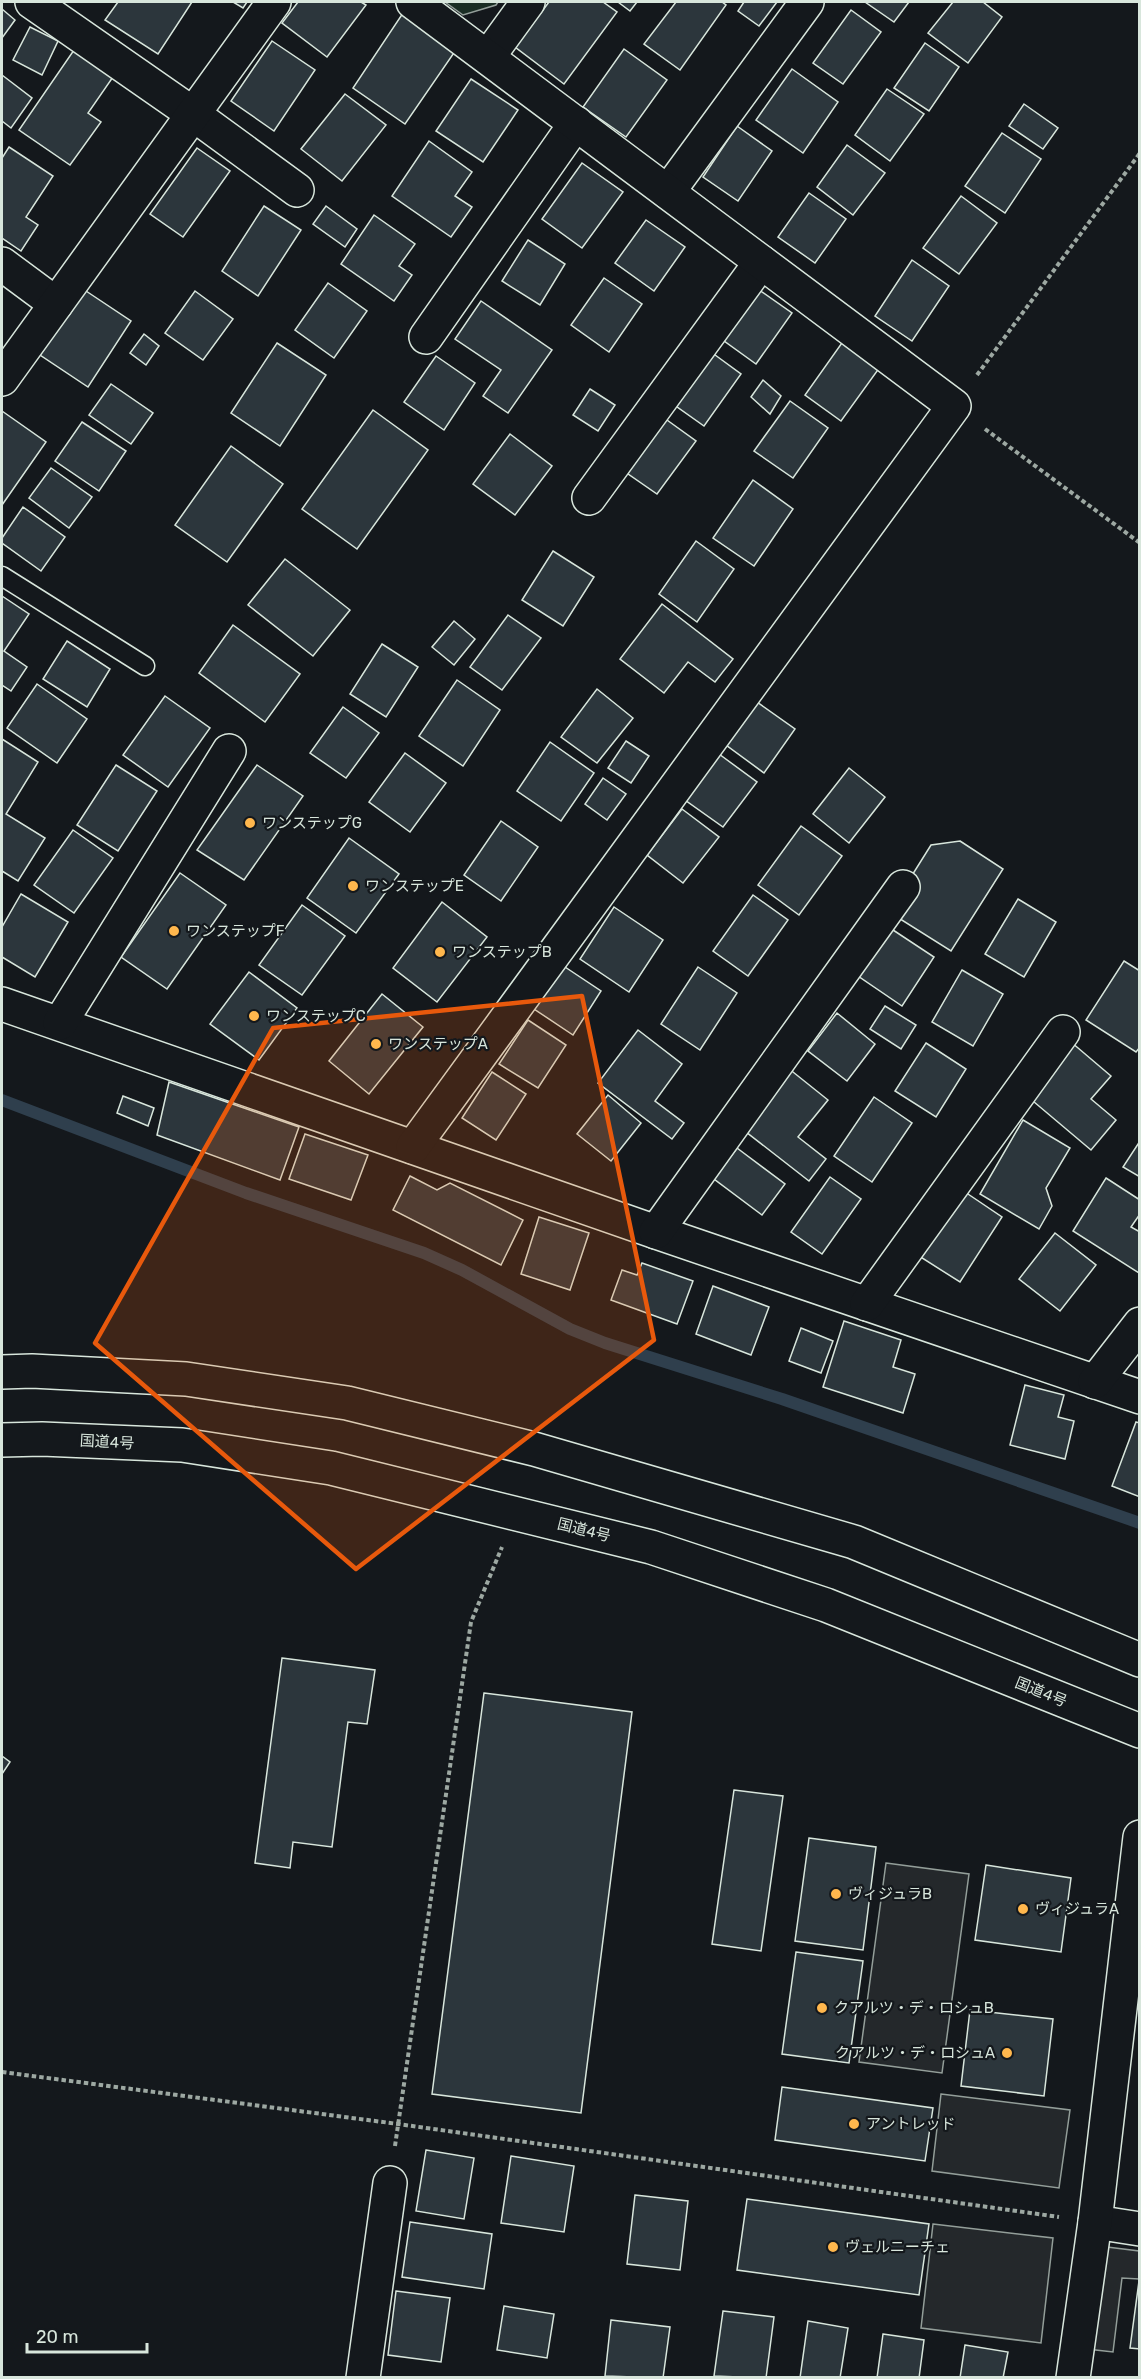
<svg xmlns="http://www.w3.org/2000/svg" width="1141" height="2379" viewBox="0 0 1141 2379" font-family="Rubik,'Noto Sans JP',sans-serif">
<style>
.green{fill:#1a2d24;stroke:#939e99;stroke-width:1.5}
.parking{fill:#24282b;stroke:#939e99;stroke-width:1.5}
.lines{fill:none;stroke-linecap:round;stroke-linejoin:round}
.stream{stroke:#2f3f4d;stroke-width:12}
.building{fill:#2c363c;stroke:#d8e6dc;stroke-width:1.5}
.lane-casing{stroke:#d8e6dc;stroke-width:21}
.street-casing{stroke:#d8e6dc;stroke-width:36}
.highway-casing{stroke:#d8e6dc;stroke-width:36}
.path{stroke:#9da8a2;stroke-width:4;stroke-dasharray:4.5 3;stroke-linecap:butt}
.lane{stroke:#14181c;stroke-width:18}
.street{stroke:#14181c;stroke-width:33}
.highway{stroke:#14181c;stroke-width:33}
.marked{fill:#e8590c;fill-opacity:0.2;stroke:#e8590c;stroke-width:4.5;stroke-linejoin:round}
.poi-dot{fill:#ffb74d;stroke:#14181c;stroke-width:2}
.labels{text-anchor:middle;stroke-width:4.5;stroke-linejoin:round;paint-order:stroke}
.poi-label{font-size:15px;fill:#d8e6dc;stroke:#14181c;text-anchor:start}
.street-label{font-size:15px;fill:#d8e6dc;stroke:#14181c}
</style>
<rect width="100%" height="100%" fill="#14181c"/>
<!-- green -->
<path class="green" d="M445 2H498L496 5 463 15Z"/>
<!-- parking -->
<g class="parking">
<path d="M886 1863 969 1874 942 2073 859 2062Z"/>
<path d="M941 2094 1070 2110 1059 2188 932 2171Z"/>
<path d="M933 2224 1053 2238 1041 2343 921 2328Z"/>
<path d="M1099 2246 1139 2251V2279L1122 2278 1113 2352 1087 2349Z"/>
</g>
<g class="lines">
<!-- stream -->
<path class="stream" d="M2 1100 246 1193 424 1253 462 1270 570 1329 605 1343 782 1399 1140 1523"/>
</g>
<!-- building -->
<g class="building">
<path d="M118 2H192L158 54 105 20Z"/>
<path d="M233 2H247L243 8Z"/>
<path d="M298 2H361L366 5 327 57 282 23Z"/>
<path d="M549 2H603L617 12 564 84 515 47Z"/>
<path d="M618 2H637L630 11Z"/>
<path d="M676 2H722L726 5 680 70 644 44Z"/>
<path d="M744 2H777L759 26 738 11Z"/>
<path d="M865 2H909L894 22Z"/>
<path d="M953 2H983L1002 17 968 63 928 33Z"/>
<path d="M2 9 15 20 2 38Z"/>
<path d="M405 10 458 47 405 124 353 88Z"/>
<path d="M851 10 881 32 843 84 813 63Z"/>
<path d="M30 27 58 41 42 75 13 60Z"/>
<path d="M272 41 315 70 274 131 231 101Z"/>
<path d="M925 43 959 67 929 111 894 88Z"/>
<path d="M624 49 667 80 626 137 583 107Z"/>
<path d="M74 50 113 77 88 113 101 122 70 165 19 130Z"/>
<path d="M792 69 838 102 803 153 756 120Z"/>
<path d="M2 75 32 98 11 128 2 121Z"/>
<path d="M471 79 518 110 483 162 436 131Z"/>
<path d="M887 89 924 114 890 161 855 135Z"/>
<path d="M345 94 386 125 342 181 301 149Z"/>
<path d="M1024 104 1058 128 1043 149 1009 126Z"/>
<path d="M737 126 772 151 738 201 703 177Z"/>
<path d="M1002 133 1041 159 1005 213 965 186Z"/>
<path d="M429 141 472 172 455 196 472 207 451 237 392 196Z"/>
<path d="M847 145 885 173 853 215 817 187Z"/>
<path d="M9 147 53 176 26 217 38 225 21 251 2 238V158Z"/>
<path d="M197 148 230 171 183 237 150 214Z"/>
<path d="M582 163 623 192 582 248 542 219Z"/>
<path d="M809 193 846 219 815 263 778 237Z"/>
<path d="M961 196 997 223 959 274 923 248Z"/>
<path d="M264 206 301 230 258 296 222 271Z"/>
<path d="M326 206 357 229 345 247 313 224Z"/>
<path d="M374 215 415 244 399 266 412 275 394 301 341 264Z"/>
<path d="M646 220 685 247 654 291 615 263Z"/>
<path d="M528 240 565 264 540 305 502 281Z"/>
<path d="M912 260 949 286 912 341 875 316Z"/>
<path d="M604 278 642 304 609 352 571 325Z"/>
<path d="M328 283 367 311 334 358 295 330Z"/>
<path d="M755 287 792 313 756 364 720 338Z"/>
<path d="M83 289 131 321 88 387 40 355Z"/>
<path d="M195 291 233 319 203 360 165 333Z"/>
<path d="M481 301 552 350 508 413 483 396 501 370 455 339Z"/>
<path d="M144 334 159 346 146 365 130 353Z"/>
<path d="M844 340 880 367 841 421 805 395Z"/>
<path d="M277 343 326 375 280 446 231 413Z"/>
<path d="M711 352 741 374 704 426 673 404Z"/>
<path d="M436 356 475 383 444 430 404 402Z"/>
<path d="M763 380 781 396 770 414 751 397Z"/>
<path d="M111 384 153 413 131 444 89 415Z"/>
<path d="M590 389 615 405 598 431 573 415Z"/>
<path d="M790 401 828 428 793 478 754 451Z"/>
<path d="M373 410 428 450 357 549 302 509Z"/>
<path d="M2 411 46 442 2 505Z"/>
<path d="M660 415 696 441 657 494 621 469Z"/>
<path d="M82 422 126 451 99 491 55 461Z"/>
<path d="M510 434 552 466 515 515 473 484Z"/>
<path d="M231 446 283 484 227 562 175 525Z"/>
<path d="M51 468 92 497 69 528 29 498Z"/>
<path d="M753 480 793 509 754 566 713 538Z"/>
<path d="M23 507 65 537 41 571 2 543V538Z"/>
<path d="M696 541 734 569 697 622 659 594Z"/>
<path d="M553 551 594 577 563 626 522 600Z"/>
<path d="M285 559 350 610 313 656 248 605Z"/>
<path d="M2 596 29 614 4 651 27 667 11 691 2 685Z"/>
<path d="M662 604 733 659 715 682 688 662 664 693 620 659Z"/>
<path d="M508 615 541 638 502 690 470 667Z"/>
<path d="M454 621 475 639 454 665 432 647Z"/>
<path d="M233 625 300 674 265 722 199 673Z"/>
<path d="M67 641 110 669 87 707 43 679Z"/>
<path d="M382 644 418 667 386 717 350 694Z"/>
<path d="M457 680 500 710 463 766 419 736Z"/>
<path d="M37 684 87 719 57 763 7 728Z"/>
<path d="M597 689 633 718 597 763 561 737Z"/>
<path d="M165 696 210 728 168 787 123 755Z"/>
<path d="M757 702 795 729 764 773 726 745Z"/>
<path d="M343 707 379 733 346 778 310 753Z"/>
<path d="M2 739 38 762 6 814 45 838 18 881 2 871Z"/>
<path d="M626 741 649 756 631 783 608 768Z"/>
<path d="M550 742 594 773 561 821 517 791Z"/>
<path d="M405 753 446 783 410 832 369 802Z"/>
<path d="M719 754 757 782 723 827 685 800Z"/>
<path d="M116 765 157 791 118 851 77 825Z"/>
<path d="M257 765 303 796 244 880 197 850Z"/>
<path d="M849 768 885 797 849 843 813 814Z"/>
<path d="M603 778 626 794 607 820 585 804Z"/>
<path d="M682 809 719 837 683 883 647 855Z"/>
<path d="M501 821 538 847 501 901 464 875Z"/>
<path d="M801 826 842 856 799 915 758 885Z"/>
<path d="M73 830 113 858 74 913 34 885Z"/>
<path d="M349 838 399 874 356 933 307 898Z"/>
<path d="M960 841 1003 869 951 951 889 912 931 845Z"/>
<path d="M180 873 226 905 167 989 121 957Z"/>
<path d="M21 894 68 922 35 977 2 957V927Z"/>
<path d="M753 895 788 920 748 976 713 951Z"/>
<path d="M1018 899 1056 922 1024 977 985 954Z"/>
<path d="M442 902 487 937 437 1002 393 968Z"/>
<path d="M302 905 345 936 302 995 259 965Z"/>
<path d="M614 907 663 940 629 992 580 959Z"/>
<path d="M890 928 934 957 902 1006 858 976Z"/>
<path d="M1124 961 1140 971V1047L1136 1052 1086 1020Z"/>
<path d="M562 965 601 991 573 1035 534 1009Z"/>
<path d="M698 967 737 993 700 1050 661 1024Z"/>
<path d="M962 970 1003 994 973 1046 932 1022Z"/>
<path d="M249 972 297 1008 259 1060 210 1024Z"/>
<path d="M382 994 423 1027 369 1094 329 1061Z"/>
<path d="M885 1006 916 1025 901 1049 870 1029Z"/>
<path d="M837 1013 875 1044 847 1081 808 1051Z"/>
<path d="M528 1020 566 1045 538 1088 499 1064Z"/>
<path d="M638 1030 682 1064 655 1101 684 1123 672 1139 598 1083Z"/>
<path d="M1071 1042 1111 1076 1091 1099 1116 1120 1091 1150 1027 1096Z"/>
<path d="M926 1043 966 1069 936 1117 895 1091Z"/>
<path d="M788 1068 828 1100 798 1137 826 1159 809 1181 741 1128Z"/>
<path d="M492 1072 526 1094 496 1140 462 1118Z"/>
<path d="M169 1082 299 1127 280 1180 157 1135Z"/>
<path d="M608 1095 641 1123 611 1161 577 1134Z"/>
<path d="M123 1096 154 1108 148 1126 117 1113Z"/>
<path d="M874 1097 912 1123 872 1182 834 1156Z"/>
<path d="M1023 1120 1070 1148 1046 1188 1052 1206 1039 1229 980 1194Z"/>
<path d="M305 1134 368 1155 351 1200 289 1179Z"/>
<path d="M1140 1141V1177L1123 1167Z"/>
<path d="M737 1148 785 1184 762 1215 714 1179Z"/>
<path d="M410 1176 437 1190 450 1183 523 1220 501 1265 393 1210Z"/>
<path d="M830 1177 861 1199 822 1254 791 1232Z"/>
<path d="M1106 1178 1140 1200V1214L1131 1227 1140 1232 1139 1273 1073 1231Z"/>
<path d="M962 1190 1002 1217 960 1282 919 1256Z"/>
<path d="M539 1217 589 1233 570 1290 521 1274Z"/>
<path d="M1055 1233 1096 1265 1060 1311 1019 1279Z"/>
<path d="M642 1263 693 1281 677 1324 611 1300 622 1270 637 1275Z"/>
<path d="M713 1286 769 1307 751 1355 696 1334Z"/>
<path d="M844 1321 901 1340 893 1367 915 1374 903 1413 823 1387Z"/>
<path d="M801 1328 833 1341 821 1373 789 1361Z"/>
<path d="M1025 1385 1064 1395 1058 1417 1074 1421 1065 1459 1010 1445Z"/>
<path d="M1136 1422 1140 1423V1497L1112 1486Z"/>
<path d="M282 1658 375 1670 367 1724 348 1722 332 1847 293 1842 290 1868 255 1863Z"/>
<path d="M484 1693 632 1712 581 2113 432 2094Z"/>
<path d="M2 1756 10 1762 2 1774Z"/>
<path d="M734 1790 783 1796 761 1951 712 1944Z"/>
<path d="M809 1838 876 1847 863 1950 795 1941Z"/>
<path d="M986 1865 1071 1878 1061 1952 975 1940Z"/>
<path d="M796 1952 863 1961 849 2063 782 2054Z"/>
<path d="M970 2010 1053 2019 1044 2096 961 2086Z"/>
<path d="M782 2087 933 2108 925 2161 775 2140Z"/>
<path d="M426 2150 474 2158 464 2219 416 2211Z"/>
<path d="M511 2156 574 2166 564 2232 501 2223Z"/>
<path d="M635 2195 688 2201 680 2270 627 2264Z"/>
<path d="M747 2199 929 2224 919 2295 737 2270Z"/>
<path d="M410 2222 492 2234 484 2289 402 2277Z"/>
<path d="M1139 2281H1140V2349L1130 2348Z"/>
<path d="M396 2291 450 2298 441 2362 388 2355Z"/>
<path d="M504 2306 554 2314 547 2358 497 2350Z"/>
<path d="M723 2311 774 2317 766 2378 714 2376Z"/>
<path d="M611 2320 670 2327 663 2378 605 2376Z"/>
<path d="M808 2321 848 2328 840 2378H800Z"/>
<path d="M883 2334 924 2340 919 2378H877Z"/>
<path d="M965 2345 1008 2352 1003 2378H960Z"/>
</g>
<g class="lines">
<defs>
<path id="lane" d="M2 576 145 666"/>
<g id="street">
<path d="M32 2 193 114 297 190"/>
<path d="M488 57 528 2"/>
<path d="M668 192 807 2"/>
<path d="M2 264 56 304"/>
<path d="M426 337 576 123"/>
<path d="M2 379 274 2"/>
<path d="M589 498 761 262"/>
<path d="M2 1004 656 1232 1140 1397"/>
<path d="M60 1023 229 751"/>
<path d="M413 1147 954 406 413 2"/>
<path d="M656 1232 903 887"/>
<path d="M867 1304 1063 1032"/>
<path d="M1095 1382 1140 1324"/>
<path d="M1095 2222 1140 2229"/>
<path d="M363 2378 390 2183"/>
<path d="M1073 2378 1095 2222 1140 1837"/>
</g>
<g id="highway">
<path d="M2 1372 32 1371 186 1379 347 1403 534 1449 854 1542 1140 1660"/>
<path d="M2 1440 42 1439 182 1445 331 1468 651 1547 826 1605 1140 1731"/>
</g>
</defs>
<!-- lane casing -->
<use href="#lane" class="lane-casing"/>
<!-- street casing -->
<use href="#street" class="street-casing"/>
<!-- highway casing -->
<use href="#highway" class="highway-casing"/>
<!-- path -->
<g class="path">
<path d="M977 375 1140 153"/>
<path d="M985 429 1140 543"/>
<path d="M2 2072 398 2124 1059 2217"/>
<path d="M395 2146 471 1622 502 1547"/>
</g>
<!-- lane -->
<use href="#lane" class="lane"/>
<!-- street -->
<use href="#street" class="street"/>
<!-- highway -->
<use href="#highway" class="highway"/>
</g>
<!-- marked area -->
<path class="marked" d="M582 996 654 1340 356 1569 95 1343 273 1028Z"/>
<!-- markers -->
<g class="poi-dot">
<circle cx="250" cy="823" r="6"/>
<circle cx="353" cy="886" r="6"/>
<circle cx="174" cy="931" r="6"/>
<circle cx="440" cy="952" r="6"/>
<circle cx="254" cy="1016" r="6"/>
<circle cx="376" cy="1044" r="6"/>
<circle cx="836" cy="1894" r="6"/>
<circle cx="1023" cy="1909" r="6"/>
<circle cx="822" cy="2008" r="6"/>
<circle cx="1007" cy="2053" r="6"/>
<circle cx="854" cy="2124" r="6"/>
<circle cx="833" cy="2247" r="6"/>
</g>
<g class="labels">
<!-- poi labels -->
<g class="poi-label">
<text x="262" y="828">ワンステップG</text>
<text x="365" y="891">ワンステップE</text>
<text x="186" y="936">ワンステップF</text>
<text x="452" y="957">ワンステップB</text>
<text x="266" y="1021">ワンステップC</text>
<text x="388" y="1049">ワンステップA</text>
<text x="848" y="1899">ヴィジュラB</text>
<text x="1035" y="1914">ヴィジュラA</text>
<text x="834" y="2013">クアルツ・デ・ロシュB</text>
<text x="995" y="2058" text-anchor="end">クアルツ・デ・ロシュA</text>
<text x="866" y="2129">アントレッド</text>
<text x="845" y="2252">ヴェルニーチェ</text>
</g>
<!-- street labels -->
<g class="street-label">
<text transform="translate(107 1442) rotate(3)" y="5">国道4号</text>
<text transform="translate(584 1530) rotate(14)" y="5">国道4号</text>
<text transform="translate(1041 1692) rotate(22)" y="5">国道4号</text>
</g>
</g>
<!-- border -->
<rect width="1141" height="2379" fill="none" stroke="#d8e6dc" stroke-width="6"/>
<!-- scale -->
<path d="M27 2343v9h120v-9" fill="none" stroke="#d8e6dc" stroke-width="3"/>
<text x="36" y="2343" font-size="18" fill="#d8e6dc" stroke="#14181c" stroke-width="4.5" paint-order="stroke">20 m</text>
</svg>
